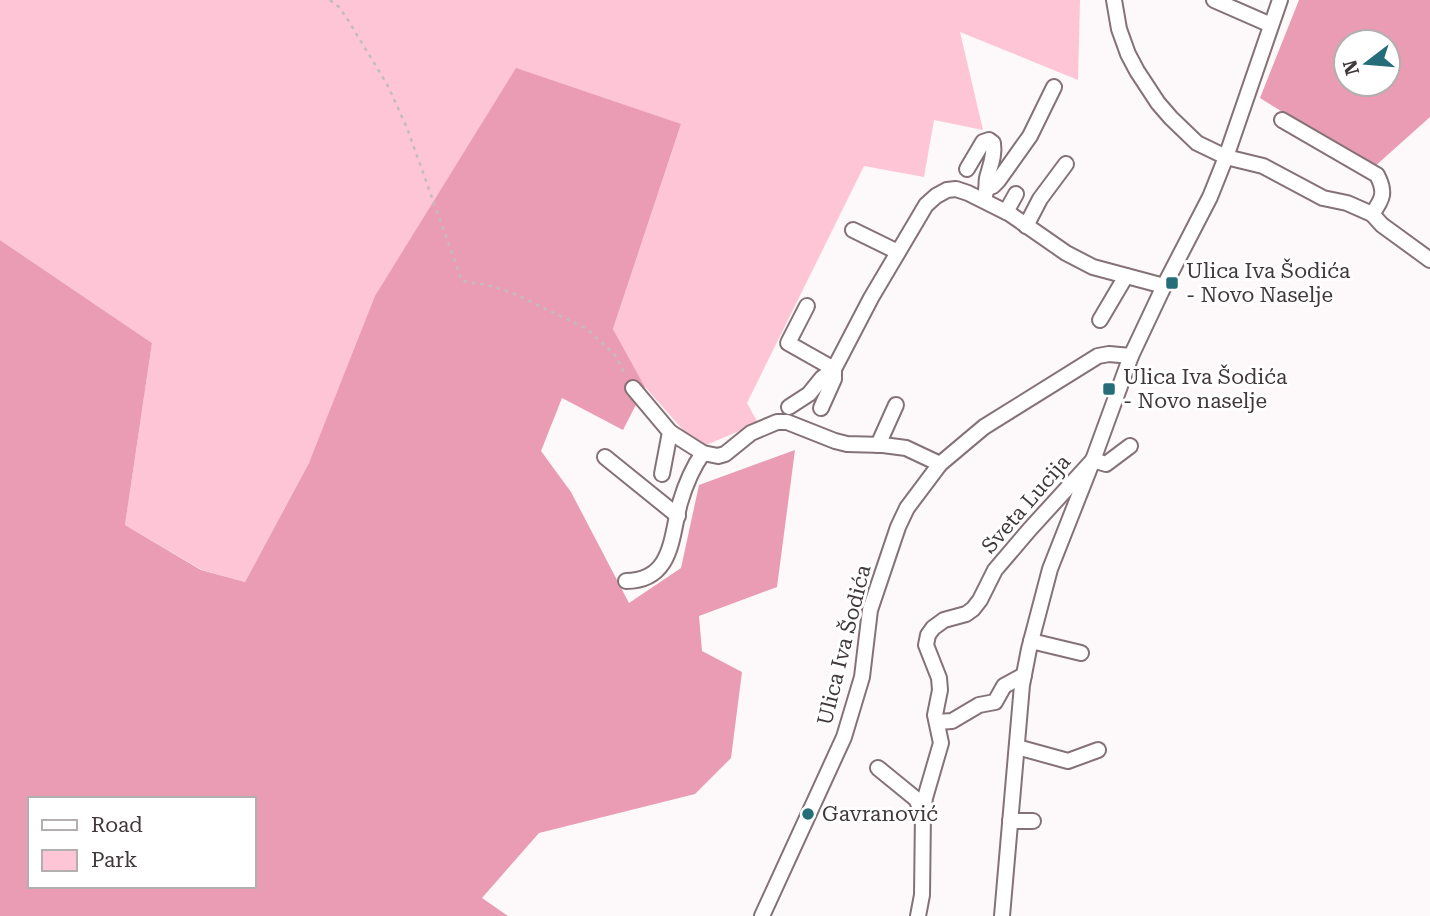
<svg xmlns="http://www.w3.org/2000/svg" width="1430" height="916" viewBox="0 0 1430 916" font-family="'Roboto Serif',serif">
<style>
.green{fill:#fdc5d6}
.forest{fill:#e99cb4;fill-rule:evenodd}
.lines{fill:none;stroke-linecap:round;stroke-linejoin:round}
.minor-casing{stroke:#857277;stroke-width:18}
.path{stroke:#c1bcbd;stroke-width:2.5;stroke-dasharray:3.5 5;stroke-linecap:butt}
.minor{stroke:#fff;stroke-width:14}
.poi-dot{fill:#256e79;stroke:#fff;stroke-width:2.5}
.labels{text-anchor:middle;stroke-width:6;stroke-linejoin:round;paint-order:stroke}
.poi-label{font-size:21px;fill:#40383a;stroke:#fff;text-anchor:start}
.street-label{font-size:21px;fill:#40383a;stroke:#fff}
</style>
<rect width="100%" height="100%" fill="#fdf9fa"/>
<!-- green -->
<path class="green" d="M0 0H1080L1078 80 960 32 983 130 934 120 924 177 864 166 747 403 758 423 699 448 645 387 613 329 681 124 309 463 245 582 202 570 125 525 152 343 0 240Z"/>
<!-- forest -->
<g class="forest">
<path d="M1299 0H1430V117L1373 168 1260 98ZM1346 42H1388V84H1346Z"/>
<path d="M516 68 681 124 613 329 645 387 623 430 562 398 541 451 571 492 629 603 681 568 699 485 795 450 777 587 699 616 702 651 742 672 731 758 695 794 539 833 482 898 508 916H0V240L152 343 125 525 201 570 245 582 309 463 375 296ZM30 799H254V886H30Z"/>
</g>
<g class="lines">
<defs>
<g id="minor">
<path d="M1114 0 1119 29 1128 54 1137 71 1158 103 1171 118 1197 143 1226 157 1263 166 1323 198 1347 203 1372 214 1382 225 1430 260"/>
<path d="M1214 0 1271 25"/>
<path d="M1282 120 1377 175C1386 192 1383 199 1372 214"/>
<path d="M967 169 983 142 989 140 993 143C995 156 990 166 987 178 986 185 987 189 985 196"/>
<path d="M987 188 993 186 998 181 1030 136 1054 87"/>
<path d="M1006 212 1016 194"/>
<path d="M1026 226 1040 199 1066 164"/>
<path d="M853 230 898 252"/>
<path d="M807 306 788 343 834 369"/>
<path d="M1100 320 1126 276"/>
<path d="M633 388 670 432 703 453 718 456 725 454 751 433 777 422H787L835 441 847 444 883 445 906 448 940 464"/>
<path d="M789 407 809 394 822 378 834 369 871 298 926 205 936 196 947 190 956 189 968 193 1010 214 1066 253 1093 267 1164 286"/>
<path d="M821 408 834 379V369"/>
<path d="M878 445 896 405"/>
<path d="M605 457 678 516"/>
<path d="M662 474 670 432"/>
<path d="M626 581C673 581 671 536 680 503 685 486 693 467 703 453"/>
<path d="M1031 641 1081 653"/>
<path d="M937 722 952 721 979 705 995 702 1004 686 1024 675"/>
<path d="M1017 747 1068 761 1098 750"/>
<path d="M878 768 916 799 923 813"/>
<path d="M1010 821H1033"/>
<path d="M762 916 844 737 862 677 870 610 898 527 907 508 940 464 984 427 1098 356 1109 354 1131 356"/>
<path d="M918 916 922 895 923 813 925 798 941 743 935 715 940 690 939 678 926 645 928 635 933 628 944 620 966 614 973 609 980 600 995 570 1030 529 1093 460 1106 464 1130 446"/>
<path d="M1002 916 1022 685 1029 649 1050 569 1093 460 1131 356 1164 286 1210 197 1226 157 1280 0"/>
</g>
</defs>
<!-- minor casing -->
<use href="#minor" class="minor-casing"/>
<!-- path -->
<path class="path" d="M330 0 339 7 348 20 388 86 407 128 462 281 492 286 515 294 587 329 616 356 626 376"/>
<!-- minor -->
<use href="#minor" class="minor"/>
</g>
<!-- markers -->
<g class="poi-dot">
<rect x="1165" y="276" width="14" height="14" rx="3.5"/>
<rect x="1102" y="382" width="14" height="14" rx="3.5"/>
<circle cx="808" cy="814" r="7"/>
</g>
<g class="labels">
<!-- poi labels -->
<g class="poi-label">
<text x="1186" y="278">Ulica Iva Šodića<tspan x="1186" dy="24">- Novo Naselje</tspan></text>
<text x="1123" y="384">Ulica Iva Šodića<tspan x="1123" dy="24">- Novo naselje</tspan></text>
<text x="822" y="821">Gavranović</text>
</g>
<!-- street labels -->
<g class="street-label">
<text transform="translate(1026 504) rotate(-49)" y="7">Sveta Lucija</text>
<text transform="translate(844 645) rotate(-76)" y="7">Ulica Iva Šodića</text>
</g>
</g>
<!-- legend -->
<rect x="28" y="797" width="228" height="91" fill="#ffffff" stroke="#b3afb0" stroke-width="2"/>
<rect x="42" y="820" width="35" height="10" fill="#ffffff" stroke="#b3afb0" stroke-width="2"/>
<text x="91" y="832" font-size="21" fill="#40383a">Road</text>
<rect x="42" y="850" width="35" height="21" fill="#fdc5d6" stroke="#b3afb0" stroke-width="2"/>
<text x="91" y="867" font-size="21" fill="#40383a">Park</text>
<!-- north arrow -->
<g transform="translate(1367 63) rotate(254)"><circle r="33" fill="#ffffff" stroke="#b3afb0" stroke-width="2"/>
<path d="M0-5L12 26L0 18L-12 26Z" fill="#256e79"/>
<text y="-10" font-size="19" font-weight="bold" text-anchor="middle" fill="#40383a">N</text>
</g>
</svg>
